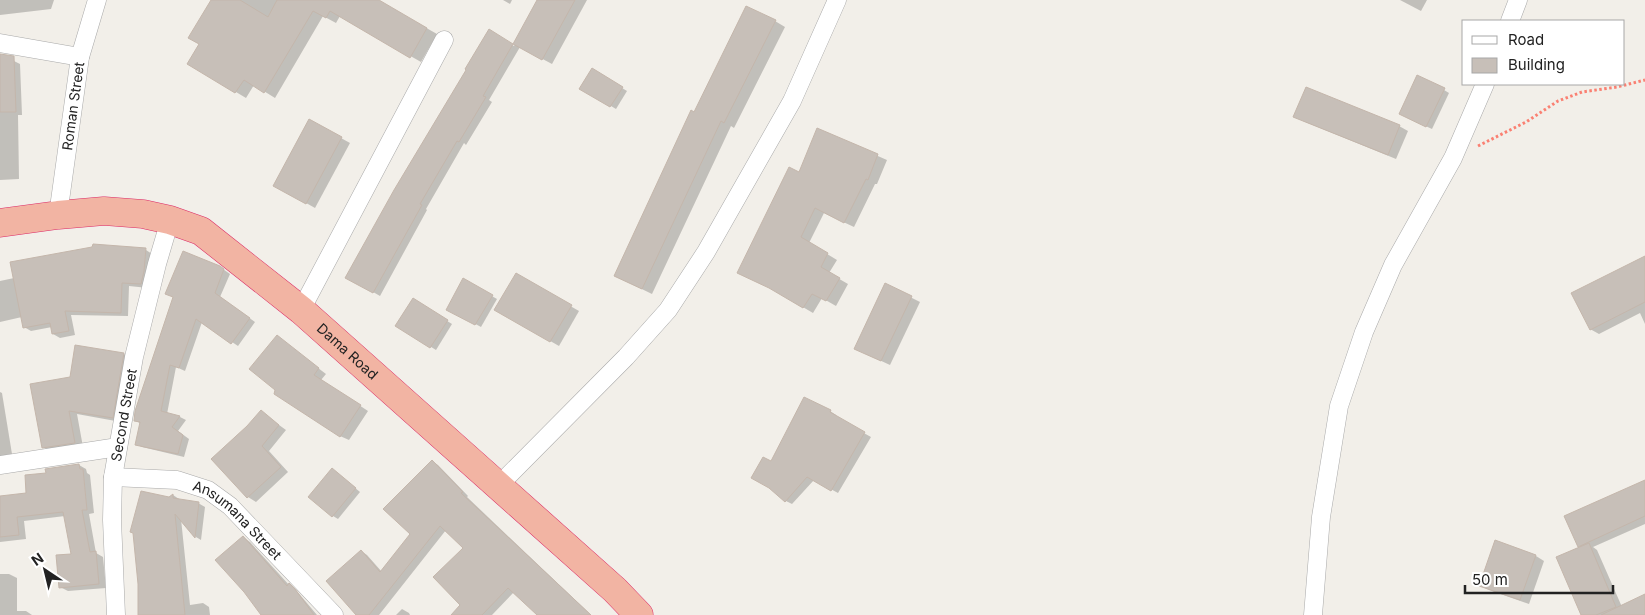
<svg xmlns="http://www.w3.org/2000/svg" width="1645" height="615" viewBox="0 0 1645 615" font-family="Inter,sans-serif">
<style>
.shadow{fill:#0003}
.building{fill:#c7bfb8;stroke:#c4b6ab}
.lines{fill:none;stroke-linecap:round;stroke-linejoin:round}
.minor-casing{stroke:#a9a9a9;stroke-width:19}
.trunk-casing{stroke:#dc2a67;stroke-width:29}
.path{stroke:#fa8072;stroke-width:3;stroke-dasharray:2.5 2.5;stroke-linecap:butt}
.minor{stroke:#fff;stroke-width:18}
.trunk{stroke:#f2b4a3;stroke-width:28}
.labels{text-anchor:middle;stroke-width:4.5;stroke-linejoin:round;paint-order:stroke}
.street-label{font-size:14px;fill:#222;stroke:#fff}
</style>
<rect width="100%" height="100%" fill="#f2efe9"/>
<!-- shadow -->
<g class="shadow">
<path d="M0 0H54L51 9 0 15Z"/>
<path d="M212 0H377L437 34 421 62 340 16 336 23 323 16 275 98 254 85 246 98 189 64 201 44Z"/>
<path d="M503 0H512L510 4Z"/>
<path d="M539 0H587L552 64 520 47 489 100 492 102 466 145 464 143 426 209 427 210 380 296 347 277 489 31 514 46Z"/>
<path d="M1400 0H1427L1421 11Z"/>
<path d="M775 21 785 27 734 128 731 126 652 294 615 276Z"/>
<path d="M14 61 20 64 22 115H18L19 179 0 180V62Z"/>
<path d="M592 70 627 91 616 109 581 88Z"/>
<path d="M1444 90 1449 93 1432 129 1406 117Z"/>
<path d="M310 121 350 143 315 208 283 190Z"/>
<path d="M1303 121 1399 126 1408 131 1396 159Z"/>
<path d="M818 130 887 160 877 184H875L854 227 824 213 809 243 837 260 829 273 848 284 836 306 822 298 813 313 779 293 799 174Z"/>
<path d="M146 250 152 254 148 288 129 286 128 316 71 315 75 335 60 338 53 334 52 327 31 331 24 327 22 317 0 322V281Z"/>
<path d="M1645 258V324L1640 313 1599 334 1590 329Z"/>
<path d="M220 267 230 274 220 297 255 322 238 346 202 322 185 371 176 367 167 414 180 417 186 420 178 431 189 439 184 457 142 447 136 444 141 424 135 420Z"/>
<path d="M516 275 579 311 559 346 496 310Z"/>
<path d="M464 280 497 299 481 327 448 309Z"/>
<path d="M886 285 920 302 890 365 864 353Z"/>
<path d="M413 300 452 324 436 350 397 326Z"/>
<path d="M277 337 326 374 321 380 368 411 349 440 340 436Z"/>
<path d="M124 354 132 359 121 422 77 414 83 447 51 452 43 447 71 378Z"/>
<path d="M0 392 2 393 12 454 0 456Z"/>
<path d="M830 411 836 415 835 417 871 437 838 493 814 480 792 504 786 501 772 463Z"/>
<path d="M261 412 286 430 269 451 288 472 256 502 248 497 213 459 248 427Z"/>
<path d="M432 461 438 465 468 496 467 497 591 615H549L514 592 492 615H453L462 605 465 548 446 530 379 615H358L361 551 367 555 382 572 412 533Z"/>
<path d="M79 465 86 469 87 473 90 475 94 513 89 514 96 553 103 557 106 588 68 591 60 587 72 555 65 516 24 521 26 539 0 542V497L28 494 48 474Z"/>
<path d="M337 473 360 492 338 519 333 516Z"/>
<path d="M1645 481V524L1593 547 1597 550 1622 607 1645 596V615H1582V548L1579 546Z"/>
<path d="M173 495 179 499V501L198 503 205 507 201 540 196 537 181 519 190 605 203 603 209 607 210 615H139L169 499Z"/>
<path d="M243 537 250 542 290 586 296 590 317 615H263Z"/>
<path d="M1496 542 1536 556 1544 561 1529 604 1489 590 1480 585Z"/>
<path d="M0 574H9L17 578V611H26L32 615H0Z"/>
<path d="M402 609 409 613 410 615H396Z"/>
</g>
<!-- building -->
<g class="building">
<path d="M211 0H240L268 17 277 0H379L427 28 410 58 330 11 326 18 313 11 264 93 244 80 235 93 187 64 199 44 188 38Z"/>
<path d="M537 0H575L542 60 513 44Z"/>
<path d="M746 6 776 20 724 123 721 121 642 289 614 276 691 110 694 112Z"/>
<path d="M489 29 513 44 483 96 486 97 459 142 457 141 420 204 422 205 373 293 345 278 394 190 466 70 465 69Z"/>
<path d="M0 54 14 56 16 112H0Z"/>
<path d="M592 68 623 87 610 107 579 89Z"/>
<path d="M1417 75 1445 88 1426 127 1399 114Z"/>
<path d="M1306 87 1400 125 1388 155 1293 117Z"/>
<path d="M309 119 342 137 306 204 273 186Z"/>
<path d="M817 128 878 154 868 180 866 179 844 223 815 208 801 237 828 253 821 267 840 278 826 301 812 294 803 308 769 288 737 273 789 167 799 172Z"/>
<path d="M93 244 146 248 144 271 141 284 122 283 121 313 65 311 69 331 52 334 50 323 23 328 10 262 92 247Z"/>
<path d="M183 251 220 266 224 269 215 293 250 318 231 344 196 319 179 368 170 365 161 411 180 416 172 427 183 435 178 454 135 445 140 422 134 421 135 411 173 297 165 294Z"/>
<path d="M1645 256V302L1590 330 1571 293Z"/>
<path d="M516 273 572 305 550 342 494 310Z"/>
<path d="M463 278 493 295 475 325 446 310Z"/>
<path d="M885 283 912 296 881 361 854 349Z"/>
<path d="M413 298 448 320 430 348 395 326Z"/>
<path d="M277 335 319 368 314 375 361 405 340 437 274 394 275 390 249 369Z"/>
<path d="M75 345 124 353 113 418 69 411 75 443 42 448 30 384 70 377Z"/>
<path d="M804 397 831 410 830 412 865 432 831 491 807 477 785 502 769 488 751 478 763 457 771 461Z"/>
<path d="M261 410 279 425 262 446 281 467 247 498 211 459 247 426Z"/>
<path d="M432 460 463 492 461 493 591 615H537L508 588 482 615H451L460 605 433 577 463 548 440 526 369 615H356L326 581 361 550 380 572 410 534 383 509Z"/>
<path d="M79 464 80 469H83L87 510H82L90 552 96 551 99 584 59 588 56 555 71 554 63 512 17 517 19 535 0 537V496L26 493 25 475 46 473 45 469Z"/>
<path d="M332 468 356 488 332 517 308 497Z"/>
<path d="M1645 480V516L1578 547 1564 516Z"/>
<path d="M141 491 169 497 173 494V498L199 502 195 538 175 514 185 615H138V584L133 533 130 532Z"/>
<path d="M243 536 287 586 289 583 295 589 314 615H261L244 592 215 560Z"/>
<path d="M1495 540 1536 555 1520 600 1479 586Z"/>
<path d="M1589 543 1616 607 1596 615H1581L1556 557Z"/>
<path d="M1645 594V615H1601Z"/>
</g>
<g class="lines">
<defs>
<g id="minor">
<path d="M1510 21 1518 0"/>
<path d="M0 43 80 57"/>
<path id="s1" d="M58 215 80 57 97 0"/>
<path d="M301 310 444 40"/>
<path d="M0 465 118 447"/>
<path id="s2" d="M113 477 177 480 208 490 230 506 334 615"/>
<path d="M497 487 626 357 668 310 706 252 792 101 837 0"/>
<path id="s3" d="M116 615 112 520 113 477 134 357 157 264 170 220"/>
<path d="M1313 615 1321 517 1339 406 1364 332 1393 265 1453 158 1485 84"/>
</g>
<g id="trunk">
<path id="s4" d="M0 223 58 215 104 211 143 214 170 220 201 231 301 310 615 590 639 615"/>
</g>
</defs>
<!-- minor casing -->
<use href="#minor" class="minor-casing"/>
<!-- trunk casing -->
<use href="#trunk" class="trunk-casing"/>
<!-- path -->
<path class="path" d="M1478 146 1526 122 1558 101 1582 92 1617 87 1645 80"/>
<!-- minor -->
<use href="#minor" class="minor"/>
<!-- trunk -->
<use href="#trunk" class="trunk"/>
</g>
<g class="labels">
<!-- street labels -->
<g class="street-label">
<text dy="5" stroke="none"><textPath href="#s1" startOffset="110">Roman Street</textPath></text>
<text dy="5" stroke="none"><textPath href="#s4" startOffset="394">Dama Road</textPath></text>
<text dy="5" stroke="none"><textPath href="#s3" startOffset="201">Second Street</textPath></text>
<text dy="5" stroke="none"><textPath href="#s2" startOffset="138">Ansumana Street</textPath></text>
</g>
</g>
<!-- legend -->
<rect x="1462" y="20" width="162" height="65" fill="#ffffff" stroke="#a7a7a7"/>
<rect x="1472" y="36" width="25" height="8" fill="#ffffff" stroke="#a7a7a7"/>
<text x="1508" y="45" font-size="15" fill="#222222">Road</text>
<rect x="1472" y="58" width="25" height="15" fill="#c7bfb8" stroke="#a7a7a7"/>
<text x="1508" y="70" font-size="15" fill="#222222">Building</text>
<!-- north arrow -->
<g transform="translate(45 570) rotate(325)" stroke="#ffffff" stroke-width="4" paint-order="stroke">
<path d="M0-4L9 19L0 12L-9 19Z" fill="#222222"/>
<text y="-8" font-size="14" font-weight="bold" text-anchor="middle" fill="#222222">N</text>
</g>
<!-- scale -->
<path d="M1465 585v8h148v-8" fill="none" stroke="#222222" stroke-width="2.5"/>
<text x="1472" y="585" font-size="15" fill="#222222" stroke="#ffffff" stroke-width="4" paint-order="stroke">50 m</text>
</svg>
